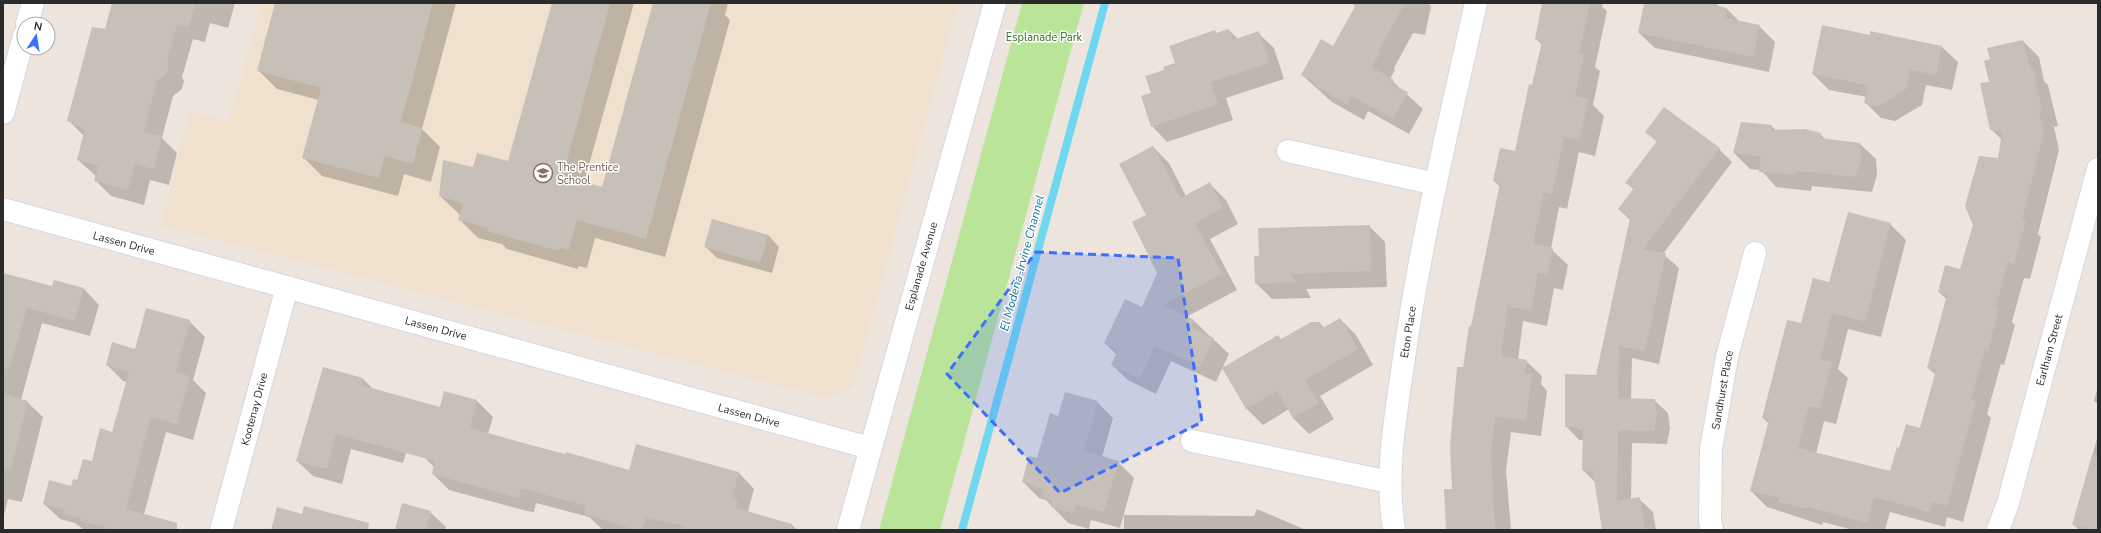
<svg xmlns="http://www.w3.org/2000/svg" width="2101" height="533" viewBox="0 0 2101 533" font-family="'Nunito Sans',sans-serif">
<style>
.education{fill:#efe1cd}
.park{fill:#b9e499}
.shadow{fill:#0003}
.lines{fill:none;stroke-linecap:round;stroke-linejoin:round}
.stream{stroke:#6fd8f0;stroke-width:8}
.building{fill:#c6c0b9}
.minor-casing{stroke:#d2d7e4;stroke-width:24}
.minor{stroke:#fff;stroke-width:22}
.marked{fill:#3c6ffb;fill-opacity:0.2;stroke:#3c6ffb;stroke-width:3;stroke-dasharray:8 5;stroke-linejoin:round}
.labels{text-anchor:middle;stroke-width:3;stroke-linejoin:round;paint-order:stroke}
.park-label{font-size:11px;fill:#316a1a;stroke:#fff}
.education-label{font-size:11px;fill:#785e54;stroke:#fff;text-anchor:start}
.street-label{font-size:11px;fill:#2b2b2b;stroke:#fff}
.water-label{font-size:12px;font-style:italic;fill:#0c789e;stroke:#fff}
</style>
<rect width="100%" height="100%" fill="#ede5dd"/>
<!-- education -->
<path class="education" d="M262 3H958L853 387 827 398 162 226 189 111 229 121Z"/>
<!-- park -->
<path class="park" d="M1022 3H1084L940 530H879Z"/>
<!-- shadow -->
<g class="shadow">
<path d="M113 3H235L228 28 210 23 205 42 193 39 182 77 184 81 182 89 173 96 162 138 177 153 169 185 150 180 144 205 111 196 95 180 96 176 78 160 84 136 68 120 105 30Z"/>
<path d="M276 3H456L422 129 440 147 431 182 404 174 398 196 322 176 303 157 319 100 277 89 258 70Z"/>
<path d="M553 3H634L584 183 603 188 654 3H728L725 15 730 20 665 257 595 238 587 268 578 266V269L507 249 502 244 478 238 459 219 460 215 440 196 473 168 509 163Z"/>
<path d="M1352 3H1428L1431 6 1425 35 1413 33 1394 68 1395 70 1390 79 1423 109 1409 134 1368 111 1364 120 1332 102 1302 75 1333 47 1356 7Z"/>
<path d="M1543 3H1603L1602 7 1607 11 1595 67 1600 71 1593 105 1604 116 1595 156 1579 152 1567 209 1559 207 1551 249 1568 265 1563 290 1554 288 1547 326 1523 321 1518 360 1526 361 1542 376 1541 384 1547 391 1541 436 1511 432 1506 471 1511 530H1447L1453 490 1464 369 1500 187 1494 181 1516 152 1542 45 1536 39Z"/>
<path d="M1645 3H1716L1720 8 1727 9 1740 22 1759 26 1775 42 1769 72 1655 48 1639 33Z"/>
<path d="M1229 30 1238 39 1258 33 1274 48 1284 79 1226 98 1233 120 1167 142 1152 126V94L1165 70 1176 64 1215 32 1218 34Z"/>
<path d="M1871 36 1942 47 1958 62 1952 90 1926 85 1922 105 1895 121 1881 118 1865 102 1867 97 1829 90 1813 74Z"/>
<path d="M2023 41 2039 57 2044 81 2048 85 2058 126 2054 127 2059 150 2038 234 2041 237 2030 279 2024 278 2012 322 2015 325 2004 365 2001 364 1987 414 1991 418 1963 522 1947 517 1945 527 1890 512 1885 530H1853L1823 522 1822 525 1767 507 1751 491 1769 424 1763 418 1802 324 1830 284 1890 224 1906 240 1881 337 1848 329 1838 369 1848 378 1836 424 1824 421 1816 454 1890 473 1900 449 1921 429 1936 375 1928 368 1947 300 1939 292 1961 270 1999 159 2002 140 1991 129 1990 82Z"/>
<path d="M1771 126 1777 131 1820 134 1826 140 1860 144 1876 159 1877 175 1872 192 1812 186 1811 191 1776 187 1761 170 1750 169 1734 153Z"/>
<path d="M1646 132 1719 149 1732 162 1663 254 1679 268 1659 364 1632 358 1631 399 1654 400 1668 413 1670 428 1667 444 1632 443 1631 500 1639 499 1653 512 1656 530H1603L1595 482 1583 470V440H1579L1566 426 1597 376 1630 220 1619 209 1634 190 1627 183 1657 142Z"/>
<path d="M1153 147 1169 163 1186 196 1210 184 1226 200 1238 224 1210 239 1237 290 1186 317 1193 320 1229 354 1216 382 1171 361 1156 394 1128 380 1112 365 1117 355 1105 343 1142 308 1158 273 1147 216Z"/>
<path d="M1369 226 1385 242 1387 287 1306 289 1311 298 1272 299 1256 283 1260 257Z"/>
<path d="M768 235 779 247 772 273 717 258 705 246Z"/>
<path d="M3 274 53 288 84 289 99 305 90 336 42 323 21 400 27 402 43 417 22 502 8 499 3 519Z"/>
<path d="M1340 319 1356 335 1373 365 1320 396 1334 419 1309 434 1293 418 1289 409 1263 425 1247 409 1224 368 1319 323 1325 328Z"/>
<path d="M189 321 205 337 193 380 206 393 193 440 166 432 144 514 164 530H84L75 523 60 519 44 504 78 482 113 433 127 382 123 381 107 365Z"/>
<path d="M362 378 374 390 441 408 445 392 477 401 493 417 488 434 630 471 739 473 754 489 748 511 749 513 791 524 797 530H603L589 517 536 503 534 512 527 511 449 490 433 474 435 468 424 457 408 446 403 463 351 449 342 484 313 476 297 461Z"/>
<path d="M2098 386V404L2094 401Z"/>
<path d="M1097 402 1113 418 1102 457 1118 462 1134 478 1120 528 1091 520 1089 529 1068 523 1046 500 1039 498 1023 482 1038 460 1059 417Z"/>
<path d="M2098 435V530H2079L2073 524Z"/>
<path d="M1257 509 1306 530H1124V515L1254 516Z"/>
<path d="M430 512 446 527 445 530H406Z"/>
</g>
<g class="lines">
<!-- stream -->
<path class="stream" d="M962 530 1105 3"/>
</g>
<!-- building -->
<g class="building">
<path d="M112 3H196L189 27 177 24 167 61 169 65 166 74 157 80 144 132 162 136 154 169 135 164 128 190 94 181 98 166 77 160 85 128 74 125V123L67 121 92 27 105 29Z"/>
<path d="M275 3H433L401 122 422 128 413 164 385 156 379 178 302 158 321 88 257 71Z"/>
<path d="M552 3H610L563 176 602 187 653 3H711L646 239 577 220 569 250 560 248 559 251 487 231 488 228 458 220 463 203 439 196 443 160 473 167 477 153 508 161Z"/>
<path d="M1357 3H1405L1378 52 1380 53 1372 67 1394 80 1391 84 1408 92 1393 119 1352 96 1348 105 1315 86 1317 84 1301 75 1321 39 1333 46Z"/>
<path d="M1542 3H1590L1579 53 1584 55 1575 96 1588 99 1580 140 1564 137 1552 194 1544 192 1533 243 1553 248 1547 275 1538 273 1531 311 1508 306 1501 356 1527 360 1525 374H1532L1526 420 1495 417 1491 454 1495 530H1446L1444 489H1452L1450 446 1457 367H1463L1469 326H1471L1500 183 1493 181 1500 148 1515 151 1529 84 1532 85 1542 41 1535 39Z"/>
<path d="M1644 3H1703L1727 8 1725 18 1760 25 1753 57 1638 33Z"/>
<path d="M1822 25 1870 35V31L1942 46 1936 75 1910 70 1906 89 1879 106 1864 103 1868 85 1812 74Z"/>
<path d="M1229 29 1233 40 1259 31 1269 63 1211 82 1218 104 1151 127 1141 96 1151 93 1145 76 1164 70 1163 67 1175 63 1169 46 1215 30 1216 33Z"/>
<path d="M2023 40 2030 69 2033 68 2042 110 2039 111 2044 133 2022 220 2026 221 2014 264 2008 262 1996 307 1999 308 1988 350 1985 349 1971 400 1976 401 1947 506 1932 502 1929 512 1874 497 1868 523 1807 507V509L1778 502V498L1750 491 1769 420 1762 418 1787 320 1801 323 1813 278 1829 282 1848 212 1891 223 1865 322 1832 313 1820 359 1832 362 1820 409 1809 406 1798 448 1890 471 1897 447 1899 448 1906 424 1920 428 1936 370 1927 368 1947 295 1938 292 1945 265 1960 269 1973 225 1965 206 1979 156 1998 158 2002 132 1990 130 1980 83 1989 82 1984 61 1990 59 1987 48Z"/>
<path d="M1664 107 1720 148 1643 249 1666 253 1645 351 1619 346 1618 398 1655 399 1657 414 1654 431 1618 430 1617 501 1640 497 1645 530H1602L1593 472 1582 470 1583 430H1578V427H1565V374L1596 375 1630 218 1618 209 1634 188 1625 183 1657 141 1645 132Z"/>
<path d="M1741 122 1772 125 1771 130 1805 129 1821 133 1820 138 1860 143 1861 159 1856 177 1796 171V175L1759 172 1761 156 1733 153Z"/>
<path d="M1153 146 1181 198 1210 182 1223 208 1195 223 1222 274 1163 305 1194 320 1190 327 1214 338 1200 367 1155 346 1140 379 1111 365 1118 350 1104 343 1125 299 1142 307 1157 273 1132 222 1146 215 1119 164Z"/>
<path d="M712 219 768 235 760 263 704 247Z"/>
<path d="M1370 225 1371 271 1291 274 1296 282 1255 284 1254 256H1259L1258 228Z"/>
<path d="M3 273 52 286 54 280 84 288 75 321 27 308 9 369 3 368Z"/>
<path d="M146 308 190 320 176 372 190 376 177 424 151 417 126 509 177 523V530H115L80 521 81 518 64 514 65 510 43 504 49 480 71 486 73 479 77 480 83 459 92 461 100 428 112 432 129 372 106 365 112 342 135 349Z"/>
<path d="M1340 318 1358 349 1305 380 1319 403 1293 418 1277 391 1246 409 1222 368 1278 335 1281 339 1311 322H1320L1323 328Z"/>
<path d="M323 367 363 378 361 385 440 407 444 391 477 400 470 428 565 455 566 452 629 470 636 444 739 472 732 498 738 500 736 508 792 524V530H684L685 526 646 518 642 530H636L584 514 586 506 521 488 518 498 432 474 435 461 336 434 327 469 296 461Z"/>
<path d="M1065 392 1098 401 1084 451 1119 461 1104 512 1075 505 1073 513 1051 507 1053 500 1041 497 1043 489 1022 482 1029 456 1037 458 1050 413 1058 416Z"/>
<path d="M3 394 28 401 11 469 3 468Z"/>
<path d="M2092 455 2098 456V530L2072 525Z"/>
<path d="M402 503 431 511 426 530H395Z"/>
<path d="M304 506 369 523 368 530H271L277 507 302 514Z"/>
</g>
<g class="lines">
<defs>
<g id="minor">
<path d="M27 24 33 3"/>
<path d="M3 113 24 36"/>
<path d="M1288 151 1436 184"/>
<path d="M3 209 870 448"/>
<path d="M1192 441 1390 482"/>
<path d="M221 530 287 287"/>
<path d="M848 530 995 3"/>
<path d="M1394 530C1385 475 1395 419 1403 365 1420 243 1449 123 1476 3"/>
<path d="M1712 530 1710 521 1711 449 1727 357 1755 253"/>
<path d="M1998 530 2008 503 2098 169"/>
</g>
</defs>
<!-- minor casing -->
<use href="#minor" class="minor-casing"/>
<!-- minor -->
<use href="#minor" class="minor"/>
</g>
<!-- marked area -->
<path class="marked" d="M1036 252 1178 258 1202 422 1060 493 947 374Z"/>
<!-- icons -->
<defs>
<symbol id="school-ring" viewBox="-11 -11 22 22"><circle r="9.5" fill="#fff" stroke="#8d6e63" stroke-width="1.5"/><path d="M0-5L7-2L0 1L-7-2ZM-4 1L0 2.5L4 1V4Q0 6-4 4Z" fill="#8d6e63"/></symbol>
</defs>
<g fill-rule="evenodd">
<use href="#school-ring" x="532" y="162" width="22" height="22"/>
</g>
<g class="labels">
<!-- park labels -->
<g class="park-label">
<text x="1044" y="41">Esplanade Park</text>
</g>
<!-- education labels -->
<g class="education-label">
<text x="557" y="171">The Prentice<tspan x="557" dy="13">School</tspan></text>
</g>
<!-- street labels -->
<g class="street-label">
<text transform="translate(124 243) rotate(15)" y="4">Lassen Drive</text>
<text transform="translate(921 266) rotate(-74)" y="4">Esplanade Avenue</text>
<text transform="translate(436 328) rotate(15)" y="4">Lassen Drive</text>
<text transform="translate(1408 332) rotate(-81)" y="4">Eton Place</text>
<text transform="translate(2049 350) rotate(-75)" y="4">Earlham Street</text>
<text transform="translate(1722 390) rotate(-80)" y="4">Sandhurst Place</text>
<text transform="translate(254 409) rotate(-75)" y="4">Kootenay Drive</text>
<text transform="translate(749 415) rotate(15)" y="4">Lassen Drive</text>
</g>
<!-- water labels -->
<g class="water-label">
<text transform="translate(1022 263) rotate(-75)" y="4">El Modena-Irvine Channel</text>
</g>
</g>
<!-- border -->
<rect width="2101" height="533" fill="none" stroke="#2b2b2b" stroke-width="8"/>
<!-- north arrow -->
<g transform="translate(36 36) rotate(12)"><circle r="19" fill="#ffffff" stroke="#aaaaaa"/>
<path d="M0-3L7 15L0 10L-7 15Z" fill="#3c6ffb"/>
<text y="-6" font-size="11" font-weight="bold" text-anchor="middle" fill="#2b2b2b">N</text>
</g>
</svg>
